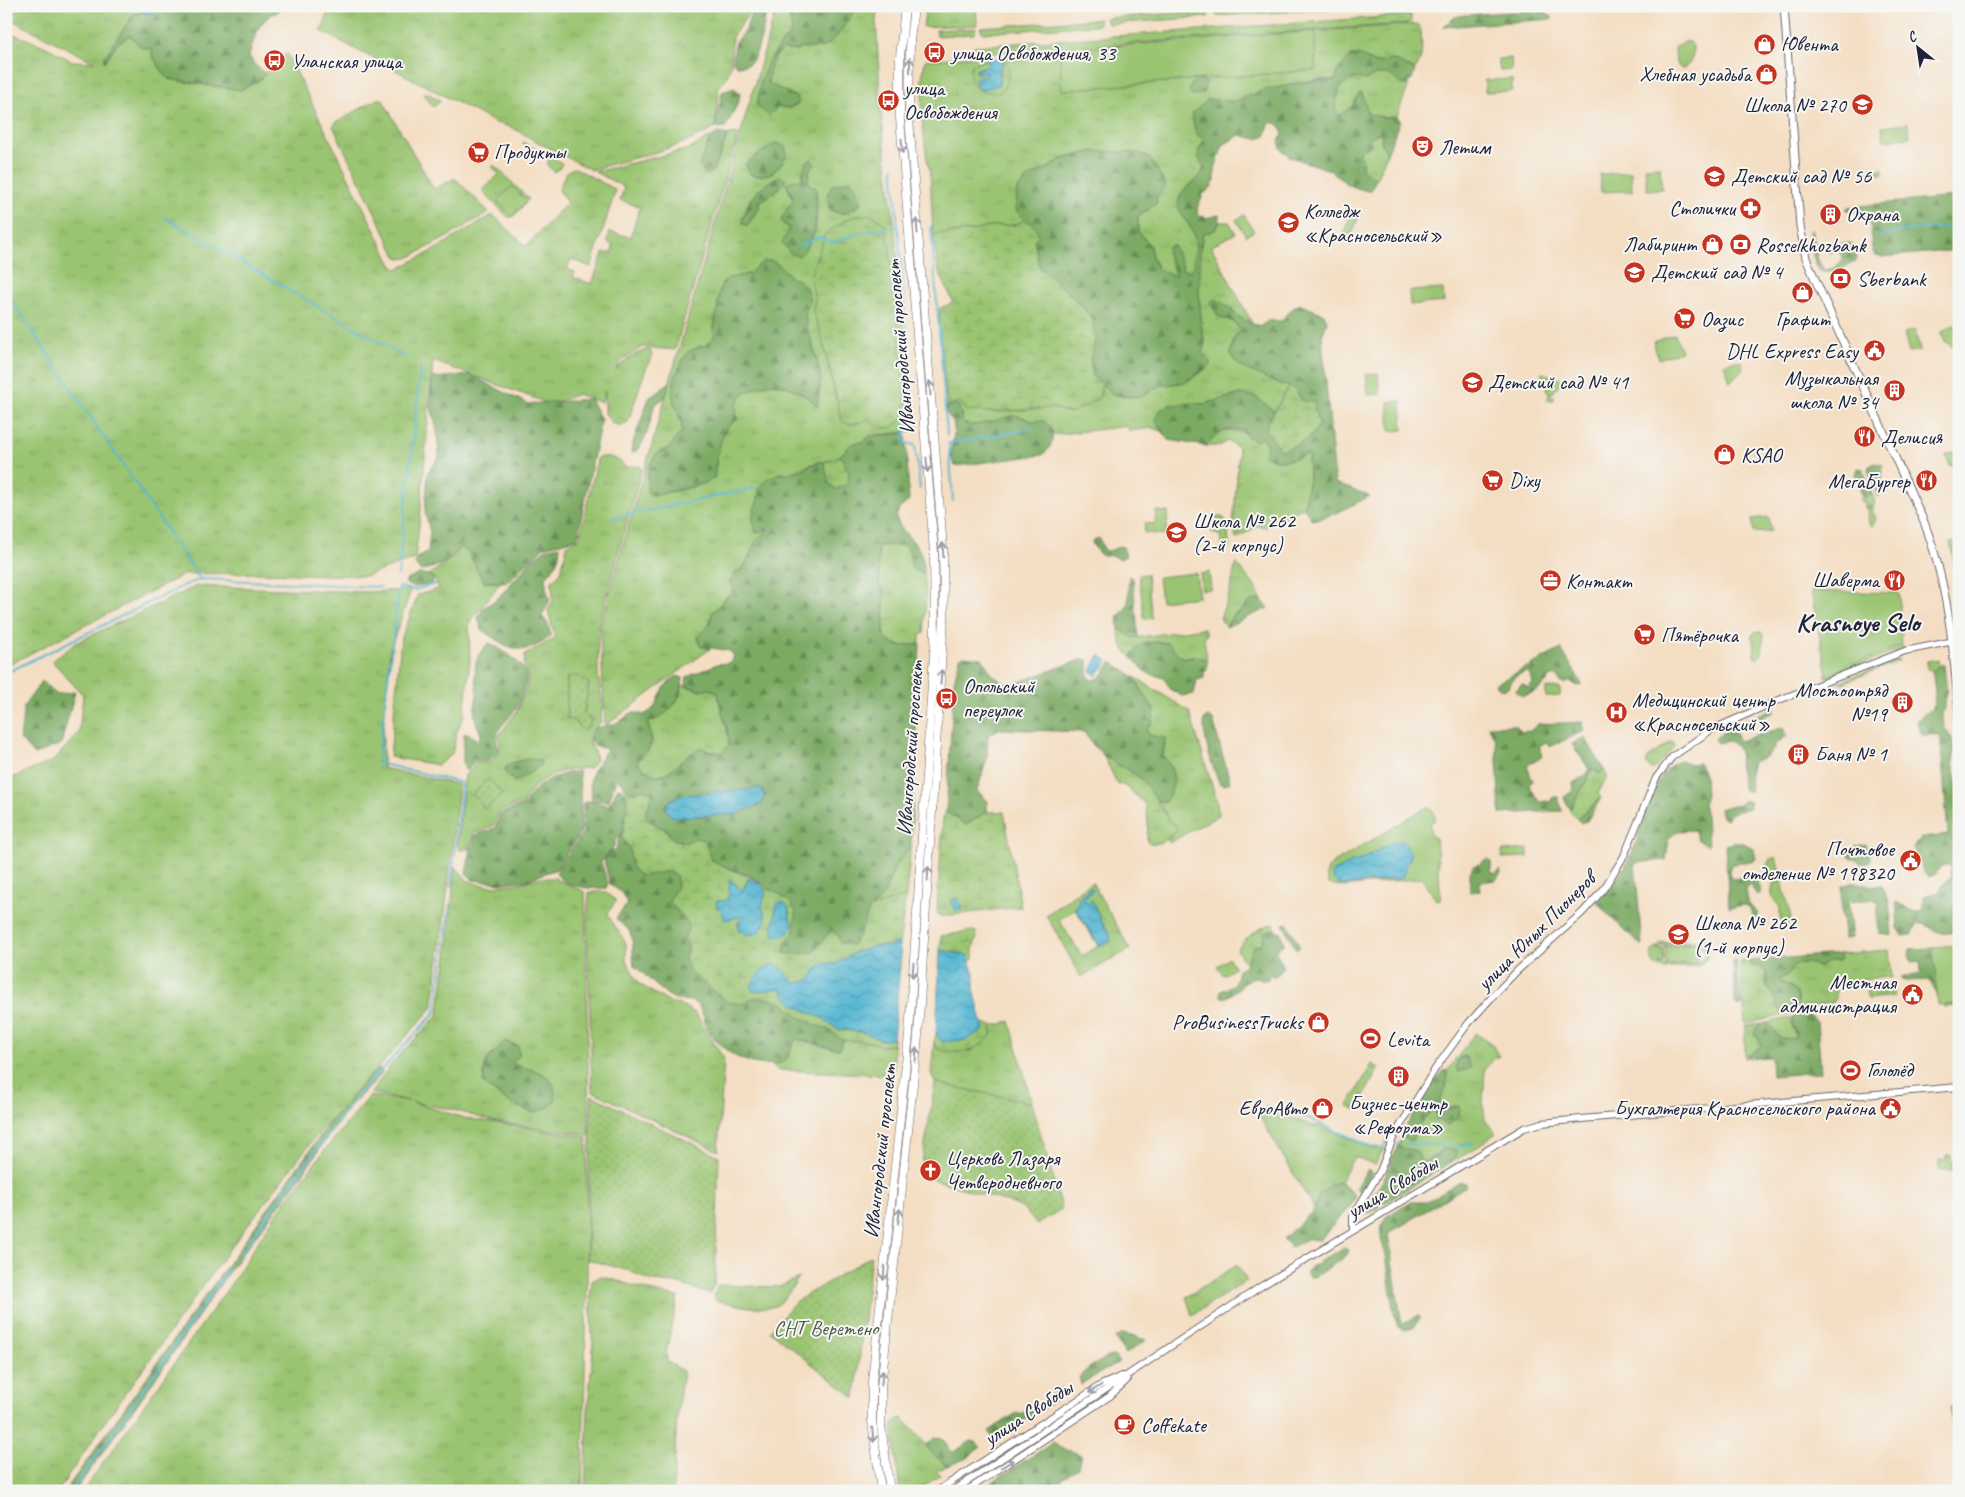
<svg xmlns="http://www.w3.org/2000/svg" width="1965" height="1497" viewBox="0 0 1965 1497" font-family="Caveat,sans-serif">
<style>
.grass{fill:url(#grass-tufts);stroke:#5e7356;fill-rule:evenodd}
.forest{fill:url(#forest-firs);stroke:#4e664f;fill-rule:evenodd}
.wetland{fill:url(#wetland-marsh);stroke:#5e7356;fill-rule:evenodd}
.park{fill:#9ac471;stroke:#5e7356;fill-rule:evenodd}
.garden{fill:url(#garden-dots);stroke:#5e7356}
.water{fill:url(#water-waves);stroke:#3a6c86}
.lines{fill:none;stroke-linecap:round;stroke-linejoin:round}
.stream{stroke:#52b6d1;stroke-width:2}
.secondary-casing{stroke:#6c646b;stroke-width:8}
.primary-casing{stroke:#6c646b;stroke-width:9}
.highway-casing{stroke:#6c646b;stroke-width:9}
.secondary{stroke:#fff;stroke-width:6}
.primary{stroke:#fff;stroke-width:7}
.highway{stroke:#fff;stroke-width:8}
.oneway{stroke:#9c9ca7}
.labels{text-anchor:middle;stroke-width:4;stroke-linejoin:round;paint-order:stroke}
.poi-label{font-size:21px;fill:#22223b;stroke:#f6f6f2;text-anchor:start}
.street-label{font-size:21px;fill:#22223b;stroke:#f6f6f2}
.park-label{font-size:21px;fill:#4c5b4e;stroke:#f6f6f2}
.district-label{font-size:26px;font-weight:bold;fill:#22223b;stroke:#f6f6f2}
</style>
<defs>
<pattern id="grass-tufts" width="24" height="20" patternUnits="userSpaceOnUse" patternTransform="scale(1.25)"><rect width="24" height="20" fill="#9ac471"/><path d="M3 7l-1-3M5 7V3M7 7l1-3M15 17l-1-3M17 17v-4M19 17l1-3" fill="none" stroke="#84a863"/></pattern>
<pattern id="forest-firs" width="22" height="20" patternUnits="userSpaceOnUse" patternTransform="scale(1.25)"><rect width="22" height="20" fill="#7baa63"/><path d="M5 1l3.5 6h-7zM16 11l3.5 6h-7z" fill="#648a53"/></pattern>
<pattern id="wetland-marsh" width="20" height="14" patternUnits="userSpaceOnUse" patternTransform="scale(1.25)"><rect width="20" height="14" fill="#9ac471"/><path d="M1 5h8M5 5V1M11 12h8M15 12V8" fill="none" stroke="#84a863"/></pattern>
<pattern id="garden-dots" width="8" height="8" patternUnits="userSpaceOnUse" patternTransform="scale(1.25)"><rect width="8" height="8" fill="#9ac471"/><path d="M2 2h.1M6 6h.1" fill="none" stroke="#84a863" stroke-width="1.8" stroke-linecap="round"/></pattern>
<pattern id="water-waves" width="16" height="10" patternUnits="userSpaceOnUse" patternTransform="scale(1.25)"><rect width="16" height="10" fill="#52b6d1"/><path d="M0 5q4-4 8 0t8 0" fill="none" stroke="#4494ab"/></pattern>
</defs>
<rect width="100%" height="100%" fill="#f6f6f2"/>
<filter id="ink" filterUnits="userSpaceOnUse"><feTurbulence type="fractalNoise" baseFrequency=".02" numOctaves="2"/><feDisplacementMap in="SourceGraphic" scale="10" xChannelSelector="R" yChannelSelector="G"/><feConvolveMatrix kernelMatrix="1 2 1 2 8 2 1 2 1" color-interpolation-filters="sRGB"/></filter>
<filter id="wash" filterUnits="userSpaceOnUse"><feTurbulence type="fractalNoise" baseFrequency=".0096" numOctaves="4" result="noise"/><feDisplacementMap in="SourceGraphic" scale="20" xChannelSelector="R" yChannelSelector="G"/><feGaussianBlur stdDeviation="1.12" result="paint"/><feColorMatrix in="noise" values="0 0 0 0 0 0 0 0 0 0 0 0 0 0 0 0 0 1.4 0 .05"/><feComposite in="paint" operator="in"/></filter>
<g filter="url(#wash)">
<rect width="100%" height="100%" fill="#f4dec3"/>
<!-- grass -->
<g class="grass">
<path d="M6 6H142L141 9 144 12 134 14 105 61 118 43 130 35 141 47 151 49 153 57 168 79 240 90 266 74 265 73 287 53 392 265 397 269 429 253 490 216H494L526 246 567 203 559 190C562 181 565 169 575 168L614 189 615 192 591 267 571 259 567 269 575 272 573 277 592 284 603 253H612L613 246 607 241 610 232 630 237 640 207 620 200 624 187 595 172 689 149 711 137 699 165 718 160 728 135 738 134 675 350 642 347 621 361 616 370C625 360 636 352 650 349L652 357 645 371 628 422 622 426 612 423 605 413V391L602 403 578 394 550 404 433 361 420 518 415 559 365 576 260 573 185 574 6 666V31L44 46 72 61 94 62 14 21 6 19Z"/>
<path d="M328 6H748V15L732 37 731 64 727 77 719 87 715 128C675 151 635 156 592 170L556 152 511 127 496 123 321 31 325 23Z"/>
<path d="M777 6H787L792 31 779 47 761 80 778 107 790 108 796 97 768 83C769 68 772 58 783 49L796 51 799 48H821L850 17 856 6H879L876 17 881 113 894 221 912 431 870 436 863 442 851 444 840 456 824 462H817L789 473H780L759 487 758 500 769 529 743 569 735 573 732 591 712 613 710 623 698 637 700 646 710 649 605 726 600 626ZM777 143 787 153 783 161 777 169 746 164 763 151ZM809 171 808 184C817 192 818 215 816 227 815 235 807 245 803 252L789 230 793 200 786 183 802 180V173ZM774 179 786 180 777 190 758 203 759 207 748 225 742 219C745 213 746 209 748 204 754 192 763 186 774 179ZM851 180 861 203 850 212 843 214 832 185ZM889 245 902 363 880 429 869 419 854 424 836 400 822 338 813 311 815 299ZM754 271H786L791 278 798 280 806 287 810 302 805 314 807 327 817 360V406C807 395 784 381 768 384 759 386 751 391 742 394L736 406 737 420C710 435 723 471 708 482 703 485 692 487 686 489 672 492 660 494 647 491L650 464 659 452 669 448 682 431V420L674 403 681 366 683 360 699 346H706L715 335 714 327 721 284C733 275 742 278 754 271Z"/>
<path d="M926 6H976L977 25 923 27Z"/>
<path d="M1280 6H1351L1350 8 1217 16 1214 11Z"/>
<path d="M1210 11 1208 17 1108 24 1105 18Z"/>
<path d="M1411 15V22L1405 24 978 54 975 53 974 46Z"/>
<path d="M1100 19 1098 25 983 33 980 27Z"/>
<path d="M1418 24C1422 38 1425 57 1415 70L1393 60 1376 63 1358 55 1351 56 1337 72 1336 80C1310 75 1259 94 1233 102 1211 96 1207 100 1191 115L1197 135 1203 137V143C1196 152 1197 157 1204 166L1201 177 1193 182 1182 216C1190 225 1195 233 1196 245 1196 254 1192 255 1195 265L1190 272 1183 270 1182 264 1168 247 1167 253 1176 276 1159 271 1152 257 1150 246 1138 231V216L1149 210 1145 155 1132 152H1091L1061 159 1048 168 1028 178 1016 210 1024 220 1014 225 994 226 976 230 933 235 930 172 927 159 922 119V78L925 60 987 55V60L972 65 971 75 974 86C984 92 992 94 1003 90 1008 81 1011 69 1004 60L1005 54 1059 50 1063 90 1315 70V31Z"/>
<path d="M976 28 974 34 937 36 936 30Z"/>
<path d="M1383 73 1391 75 1404 85 1409 84 1397 116 1386 118 1368 114 1362 93 1358 95 1352 107 1338 116 1335 108 1340 86 1353 78 1374 76Z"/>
<path d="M377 99H382L434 189 455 178 489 212 449 236 408 258 401 259 396 256 333 126 335 123Z"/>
<path d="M1378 133 1382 134 1381 142 1387 154 1376 179 1362 169V161L1359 151 1369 147V138Z"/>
<path d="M522 142 562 163 560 168 554 172 547 165 549 162 540 153 536 156Z"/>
<path d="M494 165 529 199 513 217H508L483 192V190L499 174 492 167Z"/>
<path d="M1352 212 1359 215 1352 235 1343 234Z"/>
<path d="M1220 222H1229L1236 233 1211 246 1252 323 1243 321 1228 306 1218 316 1234 322 1240 330 1234 339 1238 365 1289 387 1274 411 1241 394 1203 404 1192 403 1156 421 1162 431 1152 428 1129 431 1128 426 1053 435 1052 431 1023 417 974 425 965 424 962 421 961 412 946 409 947 405 960 402 968 411 994 412 1050 408 1060 410 1099 398 1102 384 1114 395 1132 397 1145 395 1159 386 1186 382 1209 367 1211 364 1202 353 1205 343 1202 331 1199 293 1200 251 1203 233 1215 230Z"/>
<path d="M1233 430 1241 431 1248 437 1263 438 1267 446 1283 461 1308 454 1309 478 1304 507 1266 527 1257 526 1236 539 1233 524 1239 451 1237 446 1227 441 1220 446H1206L1220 432Z"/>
<path d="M598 457C611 457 617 456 625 467L639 466 642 468 598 626V674L602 701 601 722 591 732 589 742 594 750 596 760 590 768C562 769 537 775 524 802L499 812 493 826 474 833 469 849 460 850 457 845 465 775 470 772 475 763H489L500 751 499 735 516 713 525 691 529 672 524 665 525 655 555 638 548 610 553 601 552 581 561 572 567 545 579 539ZM567 678 589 683 584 713 583 731 574 720 567 718ZM528 759 531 761V771L517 781 506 772 521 761Z"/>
<path d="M1870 489 1875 501 1873 509 1860 500 1864 492Z"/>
<path d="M1864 505 1873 510 1876 520 1872 526 1869 524 1868 513Z"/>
<path d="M1219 516 1224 518 1228 529 1229 547 1226 549 1223 548 1220 536 1212 532 1211 528 1214 517Z"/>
<path d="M903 545 909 550 912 569 924 574 926 596 924 634H920V644L901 646 889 642 884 635V591L879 585 878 546Z"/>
<path d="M460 546 468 552 484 582 500 583 469 623 470 662 464 716 457 731 452 754 438 765 390 757 401 639 418 595 439 589 434 578 429 575 454 556Z"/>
<path d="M1236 563 1254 585 1262 600 1249 602 1240 612 1235 614 1230 619 1226 627 1220 618 1229 595Z"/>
<path d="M197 586 366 592 411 590 390 650 383 734V768L459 785 446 904 432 1008 312 1141 228 1251 109 1416 58 1491H6V787L14 777 53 761 79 733 83 695 52 661 79 641Z"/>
<path d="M1119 628 1133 638 1204 628 1207 634 1204 638 1207 661 1197 656C1178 661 1180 655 1168 643L1157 642 1138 647 1131 657C1123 650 1119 639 1119 628Z"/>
<path d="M1902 645 1903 649 1827 678 1825 675Z"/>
<path d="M1898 659 1899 661 1840 684 1839 682Z"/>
<path d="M1938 659 1940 673 1927 669V661Z"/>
<path d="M1133 676 1189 711 1216 798 1219 815 1169 843 1168 840 1173 835 1175 825 1169 822 1166 814 1155 800 1165 802 1163 756 1165 743 1154 736 1148 735 1147 728 1155 711Z"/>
<path d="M682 685 698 690 709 689 718 692C719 711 729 725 729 745L721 753 707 751 669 773 656 775 644 770 637 762 648 751 652 741 648 723C663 717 681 703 682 685Z"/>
<path d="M1671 742H1673L1675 746 1653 770 1646 764 1648 758Z"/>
<path d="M1593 769 1599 774 1604 770 1607 776 1598 794 1601 798 1577 819 1569 810Z"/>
<path d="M911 846 906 896 870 908 884 895 894 868Z"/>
<path d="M1776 857 1791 918 1789 924 1782 923 1780 918V907C1760 888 1785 885 1767 865L1770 859Z"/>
<path d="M455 866 467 880 477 884 491 886 515 884 540 878H554L585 892 589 1135 496 1122 450 1109 412 1102 464 1118 587 1137V1288L582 1491H83L231 1284 274 1217 324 1151 370 1096 409 1101 371 1093 393 1062 438 1015 447 956ZM498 1050C515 1066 521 1068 544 1074L508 1102 484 1084C483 1070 484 1058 498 1050Z"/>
<path d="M1092 882 1130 949 1081 977 1046 915ZM1091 887 1093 890 1082 900 1087 902 1092 900 1102 923 1110 933 1078 904 1079 897ZM1075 909 1098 946 1082 956 1059 920Z"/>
<path d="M589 892H607L616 901 607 914 626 943V960L638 983 665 1000 685 1007 696 1014 724 1059 718 1151 592 1091 587 920Z"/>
<path d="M1274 924 1276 930 1271 929 1263 938V942L1253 947 1246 964 1237 950C1244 939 1261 925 1274 924Z"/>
<path d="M1889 950 1892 977 1836 981V997L1832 1003 1812 1006 1801 1010 1797 1006C1799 988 1794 988 1779 981L1790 972 1793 966 1806 962 1819 967 1829 961 1841 958 1838 954Z"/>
<path d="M1749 961 1751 966H1759L1766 972C1767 985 1776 995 1777 1007L1793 1013 1745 1024 1740 962Z"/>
<path d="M1892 985 1894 987V996L1868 999 1866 991 1868 988Z"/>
<path d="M1793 1017 1792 1024 1795 1036 1793 1039 1780 1038 1767 1023Z"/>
<path d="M1010 1021 1032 1103 935 1083 931 1073 934 1042 937 1049 971 1052 993 1032 990 1025H999Z"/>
<path d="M1761 1024 1756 1028 1754 1033 1762 1045 1761 1048 1748 1056V1058H1745V1026Z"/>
<path d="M1475 1033 1492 1044 1499 1057H1495L1485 1069 1483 1104 1485 1120 1496 1133 1479 1146 1450 1163 1455 1158 1456 1150 1439 1153 1424 1162 1421 1161 1413 1150 1397 1147 1403 1136 1409 1141 1413 1140V1131L1432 1110 1435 1111 1438 1119 1443 1124 1456 1105 1448 1109 1444 1107 1440 1099 1446 1088 1447 1071Z"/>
<path d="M796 1039C811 1041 824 1048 839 1049L843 1040 871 1042 882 1046 893 1045 894 1049V1072L889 1075 777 1070 773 1065 785 1061Z"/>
<path d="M1372 1064 1379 1068 1356 1110 1348 1106Z"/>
<path d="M1266 1108 1313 1126H1320L1372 1149 1384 1148 1375 1165 1358 1158 1353 1159 1340 1182C1324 1186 1319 1195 1315 1210L1258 1114Z"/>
<path d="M1237 1265 1247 1281 1192 1315 1186 1297Z"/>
<path d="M601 1276 657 1293 678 1297 666 1353 668 1362 683 1371 677 1415 673 1491H585L588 1405 593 1351 590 1297 592 1281Z"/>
<path d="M799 1278C793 1286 786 1299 777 1305 766 1312 729 1304 716 1300L714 1296 718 1285 779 1287Z"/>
<path d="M1959 1406V1436L1953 1437 1950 1407Z"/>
<path d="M902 1418 946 1466 936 1471 940 1475 917 1491H900L892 1429 893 1424Z"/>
</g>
<!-- forest -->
<g class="forest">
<path d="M160 6H283C279 13 272 13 267 18 256 28 253 43 249 56L255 65 266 74 260 80 240 90 168 79 153 57 151 49 141 47 130 35 118 43 104 62 105 56 134 14 144 12 153 13Z"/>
<path d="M752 6H767C766 18 759 52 752 61 748 66 742 65 737 66L733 62 735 42 745 30 751 15Z"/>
<path d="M787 6H856C850 19 834 45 820 48 812 49 803 46 796 51L783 49C772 58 769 68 768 83L797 97 799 103 790 108 778 107 769 116 757 105 761 80 769 60 792 31Z"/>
<path d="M1540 10 1549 14 1553 19 1443 27 1455 17 1465 15Z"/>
<path d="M1358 55 1376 63 1393 60 1415 70 1412 80 1404 85C1399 84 1398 82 1394 78 1384 70 1375 75 1365 80 1355 76 1350 81 1340 86L1335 108 1338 116 1352 107 1358 95 1362 93 1368 114 1386 118 1397 116 1400 120 1387 154 1381 142 1382 134 1378 133 1369 138 1372 144 1369 147 1359 151 1362 161V169L1376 179 1370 192 1348 185 1330 170 1290 157 1281 149 1279 141 1283 135 1280 126 1276 123H1270L1265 137 1256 139 1240 135 1223 145 1215 169V181L1209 190 1203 194 1197 209 1198 214 1206 218 1219 215 1220 222 1215 230 1203 233 1200 251 1199 293 1202 331 1205 344 1202 353 1209 359 1211 364 1186 382 1159 386 1145 395 1132 397 1114 395 1092 376 1090 359 1095 342 1057 284 1039 267 1034 240 1027 221 1024 220 1016 210 1017 189 1028 178 1048 168 1061 159 1091 152 1105 151 1132 152 1145 155 1151 160 1166 185 1156 198 1157 203 1138 216V231L1150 246 1152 257 1159 271 1176 276 1167 253 1168 247 1173 245 1180 259 1183 270 1190 272 1195 265C1192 255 1195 255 1196 247 1196 243 1194 238 1194 235 1190 220 1170 210 1182 193 1191 181 1200 182 1204 167 1197 157 1196 152 1203 143V138L1197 135 1191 115 1207 100 1223 99 1233 102 1264 90 1312 81 1336 80 1337 72 1350 56Z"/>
<path d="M1199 80 1206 82 1204 93 1193 95 1189 91 1191 84Z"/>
<path d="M734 88 740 93C740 102 730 118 726 127L715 128 722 92Z"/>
<path d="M718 133 728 135 712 172 706 175 699 165 711 137Z"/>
<path d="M777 143 785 147 787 153C779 171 770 178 751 175L745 164 763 151Z"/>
<path d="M811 159 815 164 809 171 808 183 816 188C818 211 818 240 799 256L791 254 782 243 789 230V227L783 224 781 219 793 200 786 183 795 180H802L805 164Z"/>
<path d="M780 176 786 180 777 190 758 203 759 207 748 225 743 224C741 217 745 216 747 210 751 193 765 183 780 176Z"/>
<path d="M851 180 858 191 862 203 843 214 829 210 827 195 832 185Z"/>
<path d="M1953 197 1959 206V250L1882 257 1876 256C1866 246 1877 222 1863 216V211L1851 212 1846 209 1848 207Z"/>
<path d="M1810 229 1812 231 1818 260 1824 270 1834 268 1843 260 1839 250 1829 253 1828 244 1835 241 1833 242 1839 244 1850 243 1854 246 1857 259 1855 262C1844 267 1830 277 1819 270L1813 256 1809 230Z"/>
<path d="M763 261H773L779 265 791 278 798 280 802 284 808 292 810 302 805 314 807 327 817 360 821 380 817 406C809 395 782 381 768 384 759 386 751 391 742 394L736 406 737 420C733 422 729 424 727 427 722 434 713 469 715 477L708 482 661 494 653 495 647 492 648 473 650 464 656 454 669 448 682 431C682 421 678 415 675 405 668 388 678 365 689 351L706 345 715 335 714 327 721 284 729 278 749 274Z"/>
<path d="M1216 299C1233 309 1240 323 1261 326L1269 320 1282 321 1288 312 1299 304 1324 314 1327 322 1322 336 1335 483 1370 496C1352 505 1332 517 1312 520L1304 507 1309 478 1308 454C1291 459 1280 466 1264 454L1267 446 1263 438 1255 441C1250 438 1246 434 1241 431 1226 424 1215 437 1206 446L1168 440 1156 421 1160 410 1170 405 1192 403 1203 404 1241 394 1256 397 1274 411 1268 422 1274 440 1281 451C1298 444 1311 441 1319 424L1314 409 1302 401 1295 389 1272 381 1238 365 1230 354 1234 339 1240 330 1234 322 1218 316 1210 302Z"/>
<path d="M470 375 528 404 590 399 601 419 577 539 544 547 507 582H484L468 552 460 547C448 563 439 566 420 571L415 564 418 557 428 551 430 532 425 512 428 472 439 457 437 430 431 407 432 378Z"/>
<path d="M670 382 665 397 654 406C650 421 647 445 633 453L631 452 632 445 649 398Z"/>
<path d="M955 405 959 406 962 421 965 424 974 425 994 421 1011 416H1018L1033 421H1044C1057 430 1054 447 1042 455L955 466C945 447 958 440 953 422 952 419 948 416 946 412L948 407Z"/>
<path d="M906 433 909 501 899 509 896 517C904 542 924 538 924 574L912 569 909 550 903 545 878 546 879 585 884 591V635L889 642 901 646 920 644 911 846 894 868 884 895 870 908 859 935 852 945 840 943 831 930 813 953 785 954V942L793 933 769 890 760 881 749 875 737 872 711 860 704 841 695 838 686 843 673 839 665 830 648 820 645 811 650 803 643 789 636 792 626 790 623 783 616 779 609 801H592L590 783 592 772 607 749 595 746 590 740 595 728C602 726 611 726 618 722 630 717 626 709 643 715 659 709 656 699 665 687 668 682 673 679 677 676L683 678C681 702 670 714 648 723L652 741 648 751 637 762C660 788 669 770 689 755 693 752 698 750 702 747L707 751 721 753 729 745C729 725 719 711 718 692L709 689 698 690 686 685 687 677 717 664 730 663 734 656 730 651 700 646 698 637 710 623 712 613 732 591 730 582 735 573 743 569 755 543 768 529 756 532 752 517 758 500 759 487C761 485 764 481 767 479 777 472 787 474 798 471 807 468 814 462 824 462L829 483 836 489 848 484 849 472 840 456 851 444 863 442 870 436ZM760 788 762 803 736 814 679 817 739 791Z"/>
<path d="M1875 463 1883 465 1882 484 1879 497 1877 496 1868 469 1869 466Z"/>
<path d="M1857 468 1863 469 1872 495 1864 498 1862 496 1855 473Z"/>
<path d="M1099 538C1106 553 1104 554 1120 546L1123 547 1126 556 1120 559C1103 550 1105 565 1092 543L1093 540Z"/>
<path d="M560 546C559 561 556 566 546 577V588L550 600 542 616 548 624 551 636C522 659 509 649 482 630L478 618 483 608 497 599 532 560 546 549Z"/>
<path d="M420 574 429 575 434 578 432 583 414 587 406 584V580Z"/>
<path d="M1129 576 1133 579 1138 637 1133 638 1119 628 1117 617C1135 603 1126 595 1129 576Z"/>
<path d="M1253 600H1262L1268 608 1226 627 1235 614 1240 612 1249 602Z"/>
<path d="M1145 642 1168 643C1180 655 1178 661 1197 656L1207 661V669L1204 673V678L1197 680 1194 694 1182 696 1171 690 1164 678 1147 673 1131 657 1138 647Z"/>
<path d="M489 643C504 650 516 659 527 672 525 685 522 697 515 710 505 726 491 728 499 751L487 761H474L467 772C460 765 464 745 464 734L468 733 478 741 481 734C475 722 473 714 476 701 476 697 478 692 477 689 474 670 473 657 489 643Z"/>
<path d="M1561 649 1582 684 1577 686 1570 681 1564 684 1560 682 1556 675 1550 677C1543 689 1534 693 1522 696L1515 691 1522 684 1528 688 1533 682 1528 671 1515 676 1508 688 1502 690 1495 684Z"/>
<path d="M964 656 982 658C990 672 996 683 1013 684L1083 659 1088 660V677L1094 680 1101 677 1111 662 1133 676 1155 711 1152 724 1147 728 1148 735 1165 738 1163 756C1177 772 1177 784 1165 802L1155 800 1138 776 1111 761 1093 746 1084 732 999 729 988 735 987 759 977 791 988 801 987 812 966 825 946 812 954 681 960 658Z"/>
<path d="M1944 664 1947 692 1942 716 1945 729 1951 735 1954 749 1953 762 1959 801V932C1953 932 1946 934 1941 933 1932 931 1928 922 1917 924L1912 935 1903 936 1898 928 1896 902 1915 912 1924 910V896L1940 892 1941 887 1951 876 1950 866C1942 864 1939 866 1936 874L1929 877 1924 873 1913 847 1921 838 1948 835 1940 735H1921L1917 721C1922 714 1928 713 1932 708 1937 701 1934 680 1932 672L1938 666Z"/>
<path d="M42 681 56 694 75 692 61 744 34 755 20 739 24 706Z"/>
<path d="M1773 708 1774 712 1735 729 1737 738 1740 741 1784 727 1787 736 1774 745V749L1767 756 1753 762 1749 779 1751 791H1744L1739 768 1740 752 1734 744 1729 741 1718 743 1715 739 1727 729Z"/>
<path d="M1208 717 1213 720 1230 782 1225 785 1220 784C1212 768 1203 737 1204 719Z"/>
<path d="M1582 722 1584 727 1582 732 1550 747 1547 742 1539 746 1543 755 1527 766 1533 781 1529 785 1540 802 1546 801 1551 802 1552 797H1558L1562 811 1500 814 1496 741 1488 726 1516 725 1520 732 1530 731 1538 724Z"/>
<path d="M1585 737 1604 770 1599 774 1593 769 1571 808 1568 807 1564 797 1574 790 1573 783 1587 774 1589 769 1572 744Z"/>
<path d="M528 759 541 760 540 766 517 781H513L505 772 506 767 514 762Z"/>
<path d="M1680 760 1690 764 1699 763 1705 777 1706 795 1703 805 1706 815 1708 846 1698 840 1694 830 1678 831 1669 838 1666 860 1635 863 1642 946 1607 914 1597 902C1608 890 1620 875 1628 861 1644 832 1647 776 1680 760Z"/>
<path d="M579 771 582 830 557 869 527 880 503 883 473 880 466 873 470 853 475 835 495 828 500 814 525 804C537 781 555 775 579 771Z"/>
<path d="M621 788 627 796 628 802 623 833 615 840 614 846 601 862 608 884 606 888C592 890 564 887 556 873L584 831 583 803 589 801 607 805 612 800 617 789Z"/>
<path d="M1601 798 1587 821 1581 823 1577 819Z"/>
<path d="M1743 801H1749L1750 808 1731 814 1726 819 1722 817 1720 809C1728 805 1737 808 1743 801Z"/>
<path d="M621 836 630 848 631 866 640 876 669 871 677 876V887L669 901 690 926V946L685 957 690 972 727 1002 760 997 782 1003 798 1016 815 1025 828 1029 843 1040 839 1049C824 1048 811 1041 796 1039L785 1061C755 1072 722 1055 707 1027 703 1019 703 1009 695 1003 690 999 680 1001 673 998 658 990 647 975 634 966 632 955 635 939 628 929 624 925 619 923 616 918L627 904 622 893 610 884 604 860 611 850H616L618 841Z"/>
<path d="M1733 843H1744L1754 849 1756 859 1753 862H1740L1731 865 1729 872 1731 879C1749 877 1754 873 1762 892L1757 895 1750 885 1746 888 1748 904 1758 913V918L1753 919 1750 908 1746 905 1729 907 1725 845Z"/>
<path d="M1866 844 1871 860 1866 864 1860 863 1857 859H1852L1849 856C1851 846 1858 846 1866 844Z"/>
<path d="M1487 858 1491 861V871L1495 874 1500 870 1501 873 1496 880 1480 882V891L1470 892V873L1473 866 1480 864Z"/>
<path d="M1856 882 1865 885 1882 886 1889 901 1892 935 1879 933 1877 914 1879 903 1874 899 1848 902 1852 938 1844 939 1841 900 1842 886Z"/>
<path d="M1287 923 1299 945V948L1296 949 1283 924Z"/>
<path d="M1271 929 1281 933 1284 944 1277 949 1276 952 1283 967 1280 972 1274 977 1271 974 1267 980C1262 980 1259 977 1255 977 1251 976 1233 995 1224 998L1220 995 1221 991C1237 985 1234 985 1238 970L1246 964 1253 947 1263 942 1264 933Z"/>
<path d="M1959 947V1006L1944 1007 1929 980 1904 981 1901 979V977L1921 973 1920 961 1911 962 1909 954 1910 949Z"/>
<path d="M1838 954 1841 958 1839 961H1829L1819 967 1806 962 1793 966 1790 972 1779 981C1793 990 1799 987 1797 1006L1801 1010H1797L1793 1013 1782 1012 1776 1006V1001L1766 985V972L1759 966H1751L1749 961Z"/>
<path d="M1736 961 1741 1000V1005L1738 1007 1735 1003 1733 962Z"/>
<path d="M1803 1013 1811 1016 1817 1022 1821 1072 1772 1076 1771 1057 1748 1058V1056L1762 1045 1754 1033C1757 1026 1760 1024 1767 1023L1780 1038 1793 1039 1795 1036 1792 1024 1793 1017Z"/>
<path d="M505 1041 518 1046 519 1055 512 1064C525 1069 546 1070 553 1084 555 1088 555 1095 556 1100L547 1108 533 1113 508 1102 484 1084C483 1055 490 1060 505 1041Z"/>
<path d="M1463 1056 1466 1057 1471 1068 1458 1072 1456 1066 1459 1058Z"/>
<path d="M380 1068 382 1074 346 1110 300 1178 232 1267 155 1379 75 1491H65L333 1118 365 1081Z"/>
<path d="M1444 1070 1447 1071 1446 1088 1440 1099 1444 1107 1448 1109 1459 1106 1458 1118 1447 1126 1437 1119 1435 1111 1432 1110 1414 1131 1413 1140 1409 1141 1403 1136 1404 1130 1426 1092Z"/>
<path d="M1397 1147 1417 1151 1421 1161 1424 1162 1439 1153 1441 1149 1456 1150 1455 1158 1450 1163 1371 1212 1365 1214 1363 1210 1364 1208 1383 1181Z"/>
<path d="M1368 1169 1372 1173 1361 1192H1359L1356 1187Z"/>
<path d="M1340 1182 1356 1196 1353 1203 1320 1240 1310 1239 1291 1247 1283 1239 1314 1210 1319 1195 1331 1184Z"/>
<path d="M1460 1182 1466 1183V1186L1388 1234 1402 1325 1419 1315 1421 1318 1413 1327 1406 1330 1398 1327 1393 1309 1386 1255 1381 1239 1382 1225 1386 1217 1409 1202H1427Z"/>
<path d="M1954 1206 1959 1210V1243L1953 1236Z"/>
<path d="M1343 1248 1348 1250V1253L1345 1257 1314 1277H1309L1306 1273 1312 1266Z"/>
<path d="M1123 1334 1147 1340 1125 1354 1115 1338Z"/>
<path d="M1110 1356H1114L1119 1362 1081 1384 1079 1377 1090 1367Z"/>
<path d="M1062 1388 1067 1391 1044 1408 1042 1403 1044 1399Z"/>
<path d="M1034 1408 1037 1411 1034 1414 994 1439 989 1431 1015 1414 1023 1413Z"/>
<path d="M939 1437 943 1439 951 1451 954 1452 971 1441 976 1442 981 1447 965 1459 947 1466 931 1452 926 1446 933 1439Z"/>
<path d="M1054 1442C1060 1452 1072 1449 1081 1455L1078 1468 1061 1479 1062 1485 1060 1491H978Z"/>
</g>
<!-- wetland -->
<g class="wetland">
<path d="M987 60 989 62 986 67 977 69 975 71 976 73 986 72 988 75 975 81 983 90C987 88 991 88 995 86 1001 84 1001 66 1003 60 1012 68 1009 84 1001 92 996 93 993 92 988 92 972 90 971 83 970 68L975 63Z"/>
<path d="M856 215H872L885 224 889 245 906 402 905 417 893 427 880 429 869 419C860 422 851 428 842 421L822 338 813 311 815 299 810 277 825 234 844 221Z"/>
<path d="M1024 220C1032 223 1036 227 1038 235L1034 240 1039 267 1076 300 1093 320 1095 342 1090 359 1092 376 1102 384 1099 398 1071 413 1050 408 994 412 968 411 960 402 947 405 939 326 940 308 948 305 953 301 939 272 933 235 977 230 994 226 1014 225Z"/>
<path d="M1289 387 1295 389 1302 401 1315 402 1314 409 1319 424C1311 441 1298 444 1281 451L1274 440 1266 432 1268 422Z"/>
<path d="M840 456 849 472 848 484 836 489 829 483 824 462Z"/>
<path d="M1103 755C1114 764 1127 768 1137 776 1144 780 1166 813 1169 822L1175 825 1177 829C1171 838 1158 849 1147 841L1148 821 1145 804 1125 786 1117 783Z"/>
<path d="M643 789 652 793 650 803 645 811 648 820 665 830 673 839 686 843 695 838 705 841 711 860C720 864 728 869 737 872 753 878 756 878 769 890L771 889 790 902 796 912 794 933 785 942V954L813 953 831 930 838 935 840 943 852 945 859 935 870 908 906 896 899 945 896 943 890 946H874L865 950 858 951 836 964 830 963 816 969 812 978 805 982 795 983 778 965 769 988H781L794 1005 824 1019 837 1029 866 1033 881 1040 893 1039V1045L882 1046 871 1042 843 1040 828 1029 815 1025 798 1016 782 1003 771 999 760 997 749 999 743 1004 727 1002 690 972 685 957 689 946 684 938 690 926 669 901 677 887V876L669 871 640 876 631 866 630 848 621 836 623 833 628 802 625 792 626 790 636 792ZM748 879 766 891C762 910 752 914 737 925L741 918 739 917 727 920 722 910 729 897V889L736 883 739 888 743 890ZM777 903 789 908V918L775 913Z"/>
<path d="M946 812 966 825 987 812H1004L1021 907 942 916 938 914 937 909 943 818Z"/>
<path d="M972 931 976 932 977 938 973 948V959L970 962 967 955 940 950 941 936Z"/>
<path d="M983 1023 990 1025 993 1032C978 1054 960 1055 937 1049L934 1042 936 1034 942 1042 984 1030Z"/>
</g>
<!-- park -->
<g class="park">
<path d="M1315 31V70L1062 90 1059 50Z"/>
<path d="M1685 42H1689L1693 46C1694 56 1691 66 1681 69L1676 63 1675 48 1678 45Z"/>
<path d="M1511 58 1512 70 1500 71 1498 59Z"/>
<path d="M1512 79V91L1485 92V80Z"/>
<path d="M426 92 441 101 433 107 424 94Z"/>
<path d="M1908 123 1910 137 1884 140 1882 126Z"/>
<path d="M1660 166 1662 189 1647 190 1645 167Z"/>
<path d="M1883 169V174L1864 176V171Z"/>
<path d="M1631 172 1632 191 1601 192 1600 174Z"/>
<path d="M512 186 527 201 512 216 497 201Z"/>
<path d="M1244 215 1254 231 1246 236 1236 220Z"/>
<path d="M1443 289 1444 302 1410 305 1409 291Z"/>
<path d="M1953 325 1956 326 1958 334 1955 349 1945 341 1940 333Z"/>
<path d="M1915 330 1920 350 1909 352 1904 333Z"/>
<path d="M1675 334 1681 351 1659 359 1653 342Z"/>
<path d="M1734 361 1742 362 1743 369 1730 382 1724 364Z"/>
<path d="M1378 373 1380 394 1368 395 1366 374Z"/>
<path d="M1543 373 1560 379 1561 382 1554 392H1551V395L1554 396V400H1547L1550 392 1547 391 1541 374Z"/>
<path d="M1401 401 1403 430 1390 431 1388 402Z"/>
<path d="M1959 450V462L1950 466 1946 455Z"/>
<path d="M1156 511 1168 512 1166 535 1144 533 1145 523 1155 524Z"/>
<path d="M1769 517 1771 531 1754 533 1752 519Z"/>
<path d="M1959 541V588L1950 542Z"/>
<path d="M1209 572 1211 589 1202 590 1200 574Z"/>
<path d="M1196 573 1199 597 1161 601 1158 577Z"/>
<path d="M1147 574 1152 618 1144 619 1139 575Z"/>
<path d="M1811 591 1899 593 1902 645 1827 675Z"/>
<path d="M1756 631 1761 632 1764 636 1762 654 1757 659 1754 656V644L1751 636Z"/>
<path d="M1546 688H1560V696L1546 697Z"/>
<path d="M1427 807H1430L1435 815V820L1430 823 1431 836 1436 838 1441 899 1436 900 1422 878 1344 887 1329 884C1325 875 1325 872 1332 864ZM1375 853 1411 855 1402 878 1342 886 1352 862 1360 860Z"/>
<path d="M1528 849V857L1502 858V851Z"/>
<path d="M1707 940V943H1703L1707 950V959L1698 966 1663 969C1654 967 1650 960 1652 951L1661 943ZM1695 944 1665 947 1666 965 1698 963 1665 966 1658 964 1664 963 1663 949H1657C1664 943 1687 943 1695 944ZM1698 944C1706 948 1707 957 1699 963Z"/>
<path d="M1959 945V1004L1938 1005 1933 947Z"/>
<path d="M1229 958 1235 968 1223 975 1217 966Z"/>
<path d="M1946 1155H1951L1953 1171 1940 1170 1939 1160 1946 1159Z"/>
</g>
<!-- garden -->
<g class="garden">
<path d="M576 675 589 683 584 713 591 720 589 726 583 731 574 720 567 719V678Z"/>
<path d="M489 779 502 794 485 809 472 794Z"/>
<path d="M935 1083 1032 1103 1062 1209 1037 1224 1022 1208 1016 1205 920 1175Z"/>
<path d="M591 1095 719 1156 715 1283 710 1294 676 1283 652 1281 629 1271 587 1259Z"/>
<path d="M871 1256 855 1398 770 1331 795 1302Z"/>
</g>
<!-- water -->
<g class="water">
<path d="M142 6H160L153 13 148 14 141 9Z"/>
<path d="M995 58 1003 60 1000 68 999 85 981 90 976 86 975 79 988 74 986 72 976 73 975 71C981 65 989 69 988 59Z"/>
<path d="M1099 655 1108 661 1096 676 1091 671Z"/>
<path d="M760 788 764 794 763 803 736 814 679 817 671 816 666 809 669 801 682 795Z"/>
<path d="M1397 840 1405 842 1411 855 1402 878 1350 885C1340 886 1337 885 1332 876L1333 871 1352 862 1360 860Z"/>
<path d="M749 878 759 883 766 891 762 906 766 919 763 927 760 928 759 933 747 935 738 930 741 918 739 917 724 920 722 911 716 906 717 901 728 900 730 879 739 888 743 890Z"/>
<path d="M1091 887 1093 890 1082 900 1087 902 1092 900 1102 923 1110 933 1111 942 1099 945 1075 908 1078 904 1079 897Z"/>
<path d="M956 899 959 901 963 908 961 911 956 910 951 904 952 900Z"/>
<path d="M782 902C791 905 788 916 793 924L790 932 783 936H773V924L777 903Z"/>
<path d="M896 943 899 945 901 956 893 1039 881 1040 866 1033 837 1029 824 1019 794 1005 784 995 781 988 754 992 751 985 758 974 771 964 778 965 795 983C817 981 809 974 823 963L836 964 858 951 865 950 874 946H890Z"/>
<path d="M940 950 967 955 975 976 974 989 984 1030 966 1040 942 1042 936 1034Z"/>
</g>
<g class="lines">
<!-- stream -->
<g class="stream">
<path d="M893 167 915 431"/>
<path d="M164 217 405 357"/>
<path d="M931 226 947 435"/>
<path d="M1879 237C1895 232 1945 223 1959 230"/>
<path d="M800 246 819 237 833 243 861 232 898 226"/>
<path d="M8 295 200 579"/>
<path d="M914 420 909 421 904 425 905 443 915 445 920 489"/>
<path d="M953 501 949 443 1032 429"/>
<path d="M612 518 755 488"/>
<path d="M398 575 421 367"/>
<path d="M435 584 414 590 399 587 378 763 462 783 451 885"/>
<path d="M6 673 185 585 201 579 381 587"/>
<path d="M1266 1107 1308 1118 1371 1147 1383 1148 1387 1140"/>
<path d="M1397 1144 1400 1146"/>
<path d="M1406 1144 1428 1145"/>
<path d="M1434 1145 1460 1147 1473 1143"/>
<path d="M239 1256 283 1193 337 1124 354 1099 435 1013 450 905"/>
<path d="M72 1491 229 1269"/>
</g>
</g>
</g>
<g filter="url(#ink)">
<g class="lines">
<defs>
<g id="secondary">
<path d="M1353 1230V1216L1380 1171 1394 1136 1435 1069 1467 1025 1492 997 1518 970 1582 913 1603 890 1624 856 1656 778 1672 757 1711 730 1779 700 1905 651 1959 640"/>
<path d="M937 1491 1101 1385 1122 1376"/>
<path d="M953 1491 1263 1285 1524 1128 1542 1123 1581 1119 1959 1087"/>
<path d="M966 1491 1110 1396 1127 1380"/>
</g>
<path id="primary" d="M1784 6 1800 226 1806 258 1818 286 1924 522C1948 584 1954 650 1959 716"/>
<g id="highway">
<path d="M881 1491 872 1421V1382L909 1035 935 638 934 552 900 118V57L905 6"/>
<path d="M890 1491 881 1426V1387L918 1036 944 617 943 549 909 118 910 41 914 6"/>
</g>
</defs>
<!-- secondary casing -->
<use href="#secondary" class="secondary-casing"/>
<!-- primary casing -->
<use href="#primary" class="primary-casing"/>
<!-- highway casing -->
<use href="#highway" class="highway-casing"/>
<!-- secondary -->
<use href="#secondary" class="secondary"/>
<!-- primary -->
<use href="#primary" class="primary"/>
<!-- highway -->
<use href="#highway" class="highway"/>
</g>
<!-- one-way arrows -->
<defs><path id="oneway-shaft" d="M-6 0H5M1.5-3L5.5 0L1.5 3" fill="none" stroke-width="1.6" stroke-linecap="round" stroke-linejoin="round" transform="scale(1.25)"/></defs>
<g class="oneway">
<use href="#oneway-shaft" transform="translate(910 65) rotate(-91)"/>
<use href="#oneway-shaft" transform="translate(902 146) rotate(86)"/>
<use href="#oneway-shaft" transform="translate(917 226) rotate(-94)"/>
<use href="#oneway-shaft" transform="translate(930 388) rotate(-94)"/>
<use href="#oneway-shaft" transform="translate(927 465) rotate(85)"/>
<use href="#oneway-shaft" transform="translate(943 550) rotate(-93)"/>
<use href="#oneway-shaft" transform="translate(941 677) rotate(-86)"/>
<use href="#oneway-shaft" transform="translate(928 874) rotate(-87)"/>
<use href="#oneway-shaft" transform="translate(913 970) rotate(94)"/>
<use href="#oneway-shaft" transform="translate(916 1055) rotate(-85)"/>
<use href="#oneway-shaft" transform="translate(899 1216) rotate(-83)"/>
<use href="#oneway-shaft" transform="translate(884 1273) rotate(96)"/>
<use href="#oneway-shaft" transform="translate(882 1378) rotate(-85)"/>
<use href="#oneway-shaft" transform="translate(1095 1389) rotate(148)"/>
<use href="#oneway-shaft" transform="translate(873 1435) rotate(83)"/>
<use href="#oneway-shaft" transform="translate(1007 1464) rotate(-33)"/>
</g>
</g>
<!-- icons -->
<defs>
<symbol id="shop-disc" viewBox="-11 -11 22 22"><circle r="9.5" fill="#c8321e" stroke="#f6f6f2"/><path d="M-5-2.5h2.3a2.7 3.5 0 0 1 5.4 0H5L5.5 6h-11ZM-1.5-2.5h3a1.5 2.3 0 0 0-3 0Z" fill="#fff"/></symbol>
<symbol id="bus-disc" viewBox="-11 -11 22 22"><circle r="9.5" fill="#c8321e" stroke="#f6f6f2"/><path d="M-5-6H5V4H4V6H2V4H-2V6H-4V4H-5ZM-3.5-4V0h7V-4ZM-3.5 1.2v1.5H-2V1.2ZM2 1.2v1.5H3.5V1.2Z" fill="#fff"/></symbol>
<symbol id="school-disc" viewBox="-11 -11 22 22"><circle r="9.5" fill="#c8321e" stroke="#f6f6f2"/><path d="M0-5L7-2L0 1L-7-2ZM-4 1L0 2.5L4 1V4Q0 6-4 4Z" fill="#fff"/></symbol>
<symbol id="theatre-disc" viewBox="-11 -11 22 22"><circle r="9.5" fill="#c8321e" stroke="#f6f6f2"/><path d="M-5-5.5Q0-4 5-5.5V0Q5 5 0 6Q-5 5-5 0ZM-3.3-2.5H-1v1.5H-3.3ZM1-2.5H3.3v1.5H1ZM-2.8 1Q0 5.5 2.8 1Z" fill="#fff"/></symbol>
<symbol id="supermarket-disc" viewBox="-11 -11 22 22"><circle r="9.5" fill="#c8321e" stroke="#f6f6f2"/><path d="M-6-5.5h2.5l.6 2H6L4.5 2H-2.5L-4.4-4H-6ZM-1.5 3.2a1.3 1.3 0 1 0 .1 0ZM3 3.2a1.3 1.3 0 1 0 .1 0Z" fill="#fff"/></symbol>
<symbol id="pharmacy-disc" viewBox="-11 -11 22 22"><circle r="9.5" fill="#c8321e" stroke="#f6f6f2"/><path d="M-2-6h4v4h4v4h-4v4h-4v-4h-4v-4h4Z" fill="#fff"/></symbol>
<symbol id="building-disc" viewBox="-11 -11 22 22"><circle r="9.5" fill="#c8321e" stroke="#f6f6f2"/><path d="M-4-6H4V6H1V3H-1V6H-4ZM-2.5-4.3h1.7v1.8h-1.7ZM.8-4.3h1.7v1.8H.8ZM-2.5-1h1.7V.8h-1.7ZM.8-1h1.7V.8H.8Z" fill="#fff"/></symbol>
<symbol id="university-disc" viewBox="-11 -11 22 22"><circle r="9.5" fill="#c8321e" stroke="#f6f6f2"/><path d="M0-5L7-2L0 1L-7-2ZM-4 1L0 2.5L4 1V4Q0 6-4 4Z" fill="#fff"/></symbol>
<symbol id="bank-disc" viewBox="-11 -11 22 22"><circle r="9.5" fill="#c8321e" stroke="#f6f6f2"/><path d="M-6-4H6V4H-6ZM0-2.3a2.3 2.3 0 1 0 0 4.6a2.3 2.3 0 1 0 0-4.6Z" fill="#fff"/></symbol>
<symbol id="civic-disc" viewBox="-11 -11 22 22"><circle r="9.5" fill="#c8321e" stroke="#f6f6f2"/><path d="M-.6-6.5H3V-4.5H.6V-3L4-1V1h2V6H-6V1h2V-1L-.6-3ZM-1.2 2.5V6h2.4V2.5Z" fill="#fff"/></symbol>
<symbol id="restaurant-disc" viewBox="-11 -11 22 22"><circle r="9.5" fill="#c8321e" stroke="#f6f6f2"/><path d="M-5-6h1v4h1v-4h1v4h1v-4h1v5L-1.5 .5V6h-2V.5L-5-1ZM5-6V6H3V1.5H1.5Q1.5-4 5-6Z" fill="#fff"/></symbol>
<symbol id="office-disc" viewBox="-11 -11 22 22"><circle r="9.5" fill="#c8321e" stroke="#f6f6f2"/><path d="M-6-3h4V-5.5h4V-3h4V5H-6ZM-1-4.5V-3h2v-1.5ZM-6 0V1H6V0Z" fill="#fff"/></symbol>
<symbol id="hospital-disc" viewBox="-11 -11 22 22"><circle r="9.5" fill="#c8321e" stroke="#f6f6f2"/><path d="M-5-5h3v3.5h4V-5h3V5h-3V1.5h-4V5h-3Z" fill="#fff"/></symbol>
<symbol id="stadium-disc" viewBox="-11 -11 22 22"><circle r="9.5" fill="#c8321e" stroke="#f6f6f2"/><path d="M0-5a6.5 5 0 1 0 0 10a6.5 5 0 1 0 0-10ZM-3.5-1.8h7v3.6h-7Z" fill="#fff"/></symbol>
<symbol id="church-disc" viewBox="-11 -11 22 22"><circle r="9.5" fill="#c8321e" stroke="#f6f6f2"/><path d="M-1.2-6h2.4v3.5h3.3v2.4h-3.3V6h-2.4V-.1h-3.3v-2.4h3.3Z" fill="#fff"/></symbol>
<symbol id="cafe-disc" viewBox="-11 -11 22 22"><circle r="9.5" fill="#c8321e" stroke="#f6f6f2"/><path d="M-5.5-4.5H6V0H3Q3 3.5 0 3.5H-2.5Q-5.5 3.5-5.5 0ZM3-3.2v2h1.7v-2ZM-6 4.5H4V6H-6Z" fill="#fff"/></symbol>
</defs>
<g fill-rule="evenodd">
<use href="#shop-disc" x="1752" y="32" width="25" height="25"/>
<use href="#bus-disc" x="922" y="40" width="25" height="25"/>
<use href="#bus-disc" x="262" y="48" width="25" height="25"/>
<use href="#shop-disc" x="1754" y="62" width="25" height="25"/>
<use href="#bus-disc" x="876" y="88" width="25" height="25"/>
<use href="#school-disc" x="1850" y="92" width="25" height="25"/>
<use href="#theatre-disc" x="1410" y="134" width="25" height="25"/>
<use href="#supermarket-disc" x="466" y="140" width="25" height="25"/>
<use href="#school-disc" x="1702" y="164" width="25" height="25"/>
<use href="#pharmacy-disc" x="1738" y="196" width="25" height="25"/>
<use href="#building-disc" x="1818" y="202" width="25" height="25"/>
<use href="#university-disc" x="1276" y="210" width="25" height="25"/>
<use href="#shop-disc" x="1700" y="232" width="25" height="25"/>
<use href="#bank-disc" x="1728" y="232" width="25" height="25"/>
<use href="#school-disc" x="1622" y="260" width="25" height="25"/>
<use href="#bank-disc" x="1828" y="266" width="25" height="25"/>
<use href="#shop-disc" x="1790" y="280" width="25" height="25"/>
<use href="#supermarket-disc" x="1672" y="306" width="25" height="25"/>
<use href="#civic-disc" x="1862" y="338" width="25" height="25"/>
<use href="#school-disc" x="1460" y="370" width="25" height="25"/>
<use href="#building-disc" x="1882" y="378" width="25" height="25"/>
<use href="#restaurant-disc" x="1852" y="424" width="25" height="25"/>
<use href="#shop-disc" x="1712" y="442" width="25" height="25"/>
<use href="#supermarket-disc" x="1480" y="468" width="25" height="25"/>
<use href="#restaurant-disc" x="1914" y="468" width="25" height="25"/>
<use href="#school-disc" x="1164" y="520" width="25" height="25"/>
<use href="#restaurant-disc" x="1882" y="568" width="25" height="25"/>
<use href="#office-disc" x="1538" y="568" width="25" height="25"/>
<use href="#supermarket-disc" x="1632" y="622" width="25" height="25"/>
<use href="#bus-disc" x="934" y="686" width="25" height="25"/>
<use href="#building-disc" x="1890" y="690" width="25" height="25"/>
<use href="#hospital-disc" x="1604" y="700" width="25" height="25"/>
<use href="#building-disc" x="1786" y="742" width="25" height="25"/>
<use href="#civic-disc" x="1898" y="848" width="25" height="25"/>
<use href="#school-disc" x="1666" y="922" width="25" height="25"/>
<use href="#civic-disc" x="1900" y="982" width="25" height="25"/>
<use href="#shop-disc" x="1306" y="1010" width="25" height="25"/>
<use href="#stadium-disc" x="1358" y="1026" width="25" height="25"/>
<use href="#stadium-disc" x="1838" y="1058" width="25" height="25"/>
<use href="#building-disc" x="1386" y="1064" width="25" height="25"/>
<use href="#shop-disc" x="1310" y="1096" width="25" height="25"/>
<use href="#civic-disc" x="1878" y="1096" width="25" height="25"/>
<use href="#church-disc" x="918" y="1158" width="25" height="25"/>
<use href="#cafe-disc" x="1112" y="1412" width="25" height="25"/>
</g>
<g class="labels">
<!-- poi labels -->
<g class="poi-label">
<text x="1781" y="51">Ювента</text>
<text x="951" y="60">улица Освобождения, 33</text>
<text x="291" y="68">Уланская улица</text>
<text x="1751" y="81" text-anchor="end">Хлебная усадьба</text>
<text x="904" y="95">улица<tspan x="904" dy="24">Освобождения</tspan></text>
<text x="1846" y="112" text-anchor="end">Школа № 270</text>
<text x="1439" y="154">Летим</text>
<text x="494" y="159">Продукты</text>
<text x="1731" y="183">Детский сад № 56</text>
<text x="1735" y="215" text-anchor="end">Столички</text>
<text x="1304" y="218">Колледж<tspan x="1304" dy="24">«Красносельский»</tspan></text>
<text x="1846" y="221">Охрана</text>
<text x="1696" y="251" text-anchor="end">Лабиринт</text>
<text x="1756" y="252">Rosselkhozbank</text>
<text x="1651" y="279">Детский сад № 4</text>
<text x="1857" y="286">Sberbank</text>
<text x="1701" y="326">Оазис</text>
<text x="1803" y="326" text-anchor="middle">Графит</text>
<text x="1858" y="358" text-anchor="end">DHL Express Easy</text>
<text x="1878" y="385" text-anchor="end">Музыкальная<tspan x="1878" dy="24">школа № 34</tspan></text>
<text x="1488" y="389">Детский сад № 41</text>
<text x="1881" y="444">Делисия</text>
<text x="1741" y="462">KSAO</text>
<text x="1509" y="487">Dixy</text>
<text x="1910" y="488" text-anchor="end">МегаБургер</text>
<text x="1193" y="528">Школа № 262<tspan x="1193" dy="24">(2-й корпус)</tspan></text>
<text x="1879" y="587" text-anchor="end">Шаверма</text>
<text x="1566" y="588">Контакт</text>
<text x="1661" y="642">Пятёрочка</text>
<text x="963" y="693">Опольский<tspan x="963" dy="24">переулок</tspan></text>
<text x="1887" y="697" text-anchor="end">Мостоотряд<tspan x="1887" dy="24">№19</tspan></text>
<text x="1632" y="707">Медицинский центр<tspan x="1632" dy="24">«Красносельский»</tspan></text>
<text x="1815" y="761">Баня № 1</text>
<text x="1894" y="856" text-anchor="end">Почтовое<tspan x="1894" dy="24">отделение № 198320</tspan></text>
<text x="1694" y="930">Школа № 262<tspan x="1694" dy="24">(1-й корпус)</tspan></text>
<text x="1896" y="989" text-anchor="end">Местная<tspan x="1896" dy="24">администрация</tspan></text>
<text x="1303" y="1029" text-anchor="end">ProBusinessTrucks</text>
<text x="1387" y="1046">Levita</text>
<text x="1867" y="1077">Гололёд</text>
<text x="1398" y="1110" text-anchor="middle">Бизнес-центр<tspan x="1398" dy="24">«Реформа»</tspan></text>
<text x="1307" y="1115" text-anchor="end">ЕвроАвто</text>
<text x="1875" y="1115" text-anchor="end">Бухгалтерия Красносельского района</text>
<text x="946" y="1165">Церковь Лазаря<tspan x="946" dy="24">Четверодневного</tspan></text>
<text x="1141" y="1432">Coffekate</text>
</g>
<!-- street labels -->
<g class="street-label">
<text transform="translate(900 347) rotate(-95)" y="7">Ивангородский проспект</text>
<text transform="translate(910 748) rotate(-86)" y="7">Ивангородский проспект</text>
<text transform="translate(1536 931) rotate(-45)" y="7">улица Юных Пионеров</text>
<text transform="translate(880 1151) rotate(-84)" y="7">Ивангородский проспект</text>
<text transform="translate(1392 1187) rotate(-31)" y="7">улица Свободы</text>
<text transform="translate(1028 1413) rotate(-33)" y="7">улица Свободы</text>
</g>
<!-- park labels -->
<g class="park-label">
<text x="826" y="1335">СНТ Веретено</text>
</g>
<!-- district labels -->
<g class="district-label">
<text x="1858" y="631">Krasnoye Selo</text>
</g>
</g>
<!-- margin -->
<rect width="1965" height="1497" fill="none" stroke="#f6f6f2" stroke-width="25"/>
<!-- north arrow -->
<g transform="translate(1918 48) rotate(330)" stroke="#f6f6f2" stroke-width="4" paint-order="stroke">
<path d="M0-4L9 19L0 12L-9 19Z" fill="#22223b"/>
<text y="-8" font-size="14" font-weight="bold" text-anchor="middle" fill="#22223b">С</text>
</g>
</svg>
